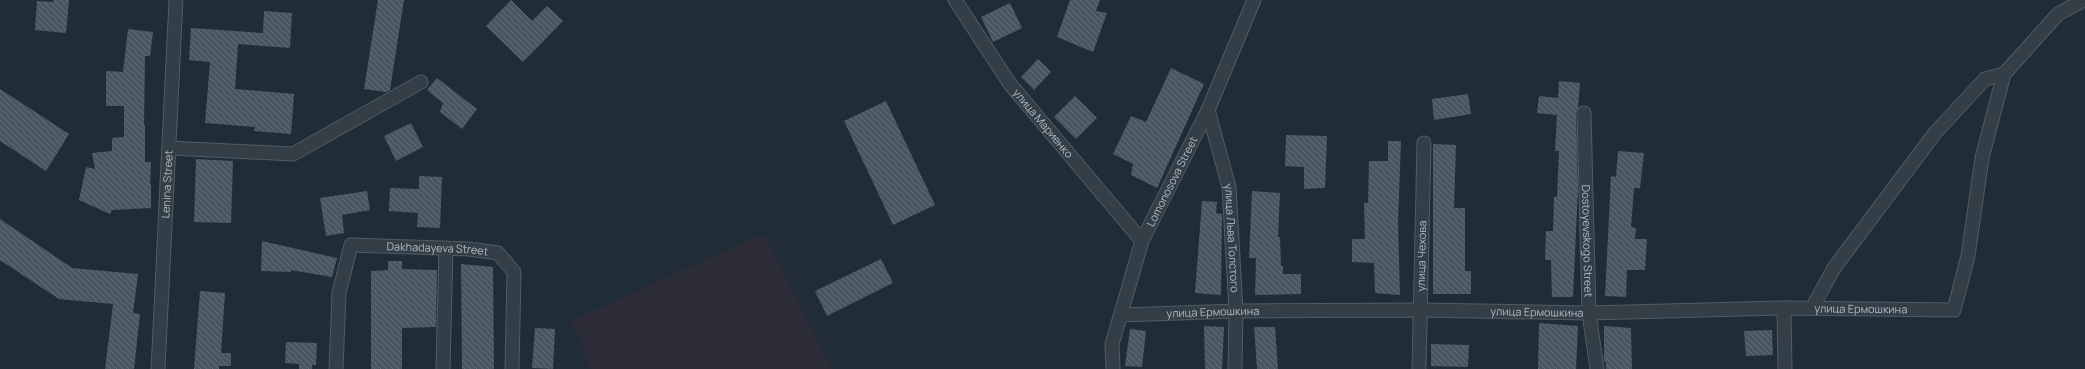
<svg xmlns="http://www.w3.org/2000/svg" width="2085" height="369" viewBox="0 0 2085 369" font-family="Manrope,sans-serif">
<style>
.medical{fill:#2c2c38}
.building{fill:url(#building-back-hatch)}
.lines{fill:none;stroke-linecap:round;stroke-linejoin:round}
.street-casing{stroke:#515c64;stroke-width:15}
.street{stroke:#343e47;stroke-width:13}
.labels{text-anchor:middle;stroke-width:4;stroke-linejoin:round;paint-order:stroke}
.street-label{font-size:11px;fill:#aeb9c3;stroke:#1a232b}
</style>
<defs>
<pattern id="building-back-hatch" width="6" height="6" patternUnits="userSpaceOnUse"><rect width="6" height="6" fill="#495762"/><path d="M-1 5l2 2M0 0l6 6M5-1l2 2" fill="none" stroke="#616d77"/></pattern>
</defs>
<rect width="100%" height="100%" fill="#212d36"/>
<!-- medical -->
<path class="medical" d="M764 233 832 369H591L571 321Z"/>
<!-- building -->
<g class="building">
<path d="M54 0H69L66 33 35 30 37 1 53 2Z"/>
<path d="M378 0H404L390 90 386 92 364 89Z"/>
<path d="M511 0 532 21 547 6 563 21 523 62 486 26Z"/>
<path d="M1070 0H1100L1096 11 1107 13 1093 52 1057 37Z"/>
<path d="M1010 3 1022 28 993 42 981 17Z"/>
<path d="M264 11 292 13 290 48 238 44 235 89 294 94 291 134 254 131 255 127 205 123 210 62 189 60 191 28 263 33Z"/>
<path d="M128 29 153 32 150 56H145L144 125H145V162H151L150 184H151V208L112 210 110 214 79 200 86 167 95 169 92 153 112 151V138L124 137V106H106V71L123 72Z"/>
<path d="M1038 59 1051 72 1034 90 1021 77Z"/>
<path d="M1171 68 1204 84 1157 188 1131 175 1133 164 1113 154 1131 116 1146 122Z"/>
<path d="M437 78 477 109 462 129 440 112 443 103 427 90Z"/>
<path d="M1559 81 1580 83 1578 108 1576 113 1578 187 1573 297H1552L1551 260H1545L1546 231H1553L1554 197H1557L1559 151H1555L1557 115 1537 113 1539 96 1558 98Z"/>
<path d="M0 89 69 134 46 171 0 141Z"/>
<path d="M1468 94 1471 114 1434 120 1432 99Z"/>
<path d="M1075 96 1097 118 1076 139 1054 117Z"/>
<path d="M886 101 935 205 893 225 844 121Z"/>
<path d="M411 123 423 147 396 161 384 136Z"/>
<path d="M1286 135 1327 136 1325 188 1304 189V167L1285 166Z"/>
<path d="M1388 141H1401L1398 222 1400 295 1375 293 1374 263 1352 262V239H1365L1364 203H1368L1369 161H1388Z"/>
<path d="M1433 144 1456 145 1454 208H1465V271H1471V294H1433Z"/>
<path d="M1618 151 1644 153 1640 188H1634L1631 227 1636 228 1635 239H1647L1645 270H1627L1626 297 1605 296 1611 176 1616 177Z"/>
<path d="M196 159 233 161 231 223 194 222Z"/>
<path d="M419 176 442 177 440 228 417 227 418 213 389 211 390 188 419 189Z"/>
<path d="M367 191 370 210 342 215 344 233 326 236 320 198Z"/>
<path d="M1252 191 1280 193 1278 237H1280L1281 266H1283V274H1301V294L1255 295 1256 258H1249Z"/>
<path d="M1202 201 1217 202 1216 213 1222 214 1221 295 1195 293Z"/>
<path d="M0 219 72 268 138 274 133 313 140 314 134 369H105L113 304 59 299 0 260Z"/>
<path d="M262 241 337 258 332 277 291 270V272L261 271Z"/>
<path d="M881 259 893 283 827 316 815 291Z"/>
<path d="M388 261H402V269L437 270 436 327 402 328V369H371V271L388 270Z"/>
<path d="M461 264 493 267 494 369H462Z"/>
<path d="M200 291 225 293 221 353H231V366H219V369H194Z"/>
<path d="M1539 323 1578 326 1576 369H1538Z"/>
<path d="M1204 326 1224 327 1222 369H1205Z"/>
<path d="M1604 326 1631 328 1632 369H1606V362H1604Z"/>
<path d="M1254 327H1275L1278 369H1257Z"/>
<path d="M535 328 555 329 553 369 532 368Z"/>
<path d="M1130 329 1146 331 1142 367 1125 366Z"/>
<path d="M1772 330 1773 355 1746 356 1744 331Z"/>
<path d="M286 342 317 343 316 365H312V369H299V364L285 363Z"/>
<path d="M1431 344 1469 345 1468 367 1431 366Z"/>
</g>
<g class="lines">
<defs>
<g id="street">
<path id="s1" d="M955 0 1010 84 1142 241"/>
<path d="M2004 74 2058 14 2084 0"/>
<path id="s2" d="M1208 110 1229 187 1236 311 1235 369"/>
<path id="s3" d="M1584 113 1589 313 1597 369"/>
<path d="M169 148 293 154 421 82"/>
<path d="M1784 308 1785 369"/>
<path id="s4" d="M1121 315 1236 311 1421 310 1589 313 1784 308 1954 310 1968 256 1982 158 2004 74 1985 79 1935 133 1834 268 1812 308"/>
<path id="s5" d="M158 369 176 0"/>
<path id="s6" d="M336 369 339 293 351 245 469 249 498 253 514 272 512 369"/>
<path d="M443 369 446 248"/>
<path id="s7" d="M1113 369 1112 344 1142 241 1208 110 1254 0"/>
<path id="s8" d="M1419 369 1424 143"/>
</g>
</defs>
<!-- street casing -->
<use href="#street" class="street-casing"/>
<!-- street -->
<use href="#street" class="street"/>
</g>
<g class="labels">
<!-- street labels -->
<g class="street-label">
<text dy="4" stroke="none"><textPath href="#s1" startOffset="152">улица Мариенко</textPath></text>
<text dy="4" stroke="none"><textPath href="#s7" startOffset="199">Lomonosova Street</textPath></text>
<text dy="4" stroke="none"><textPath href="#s5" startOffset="185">Lenina Street</textPath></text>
<text dy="4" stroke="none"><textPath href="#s2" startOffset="131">улица Льва Толстого</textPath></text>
<text dy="4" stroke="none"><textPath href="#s3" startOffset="128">Dostoyevskogo Street</textPath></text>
<text dy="4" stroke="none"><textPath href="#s6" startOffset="212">Dakhadayeva Street</textPath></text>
<text dy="4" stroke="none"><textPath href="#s8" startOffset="113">улица Чехова</textPath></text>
<text dy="4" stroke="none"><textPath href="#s4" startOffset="740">улица Ермошкина</textPath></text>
<text dy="4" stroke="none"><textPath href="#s4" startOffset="92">улица Ермошкина</textPath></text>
<text dy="4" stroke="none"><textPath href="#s4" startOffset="416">улица Ермошкина</textPath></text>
</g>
</g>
</svg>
